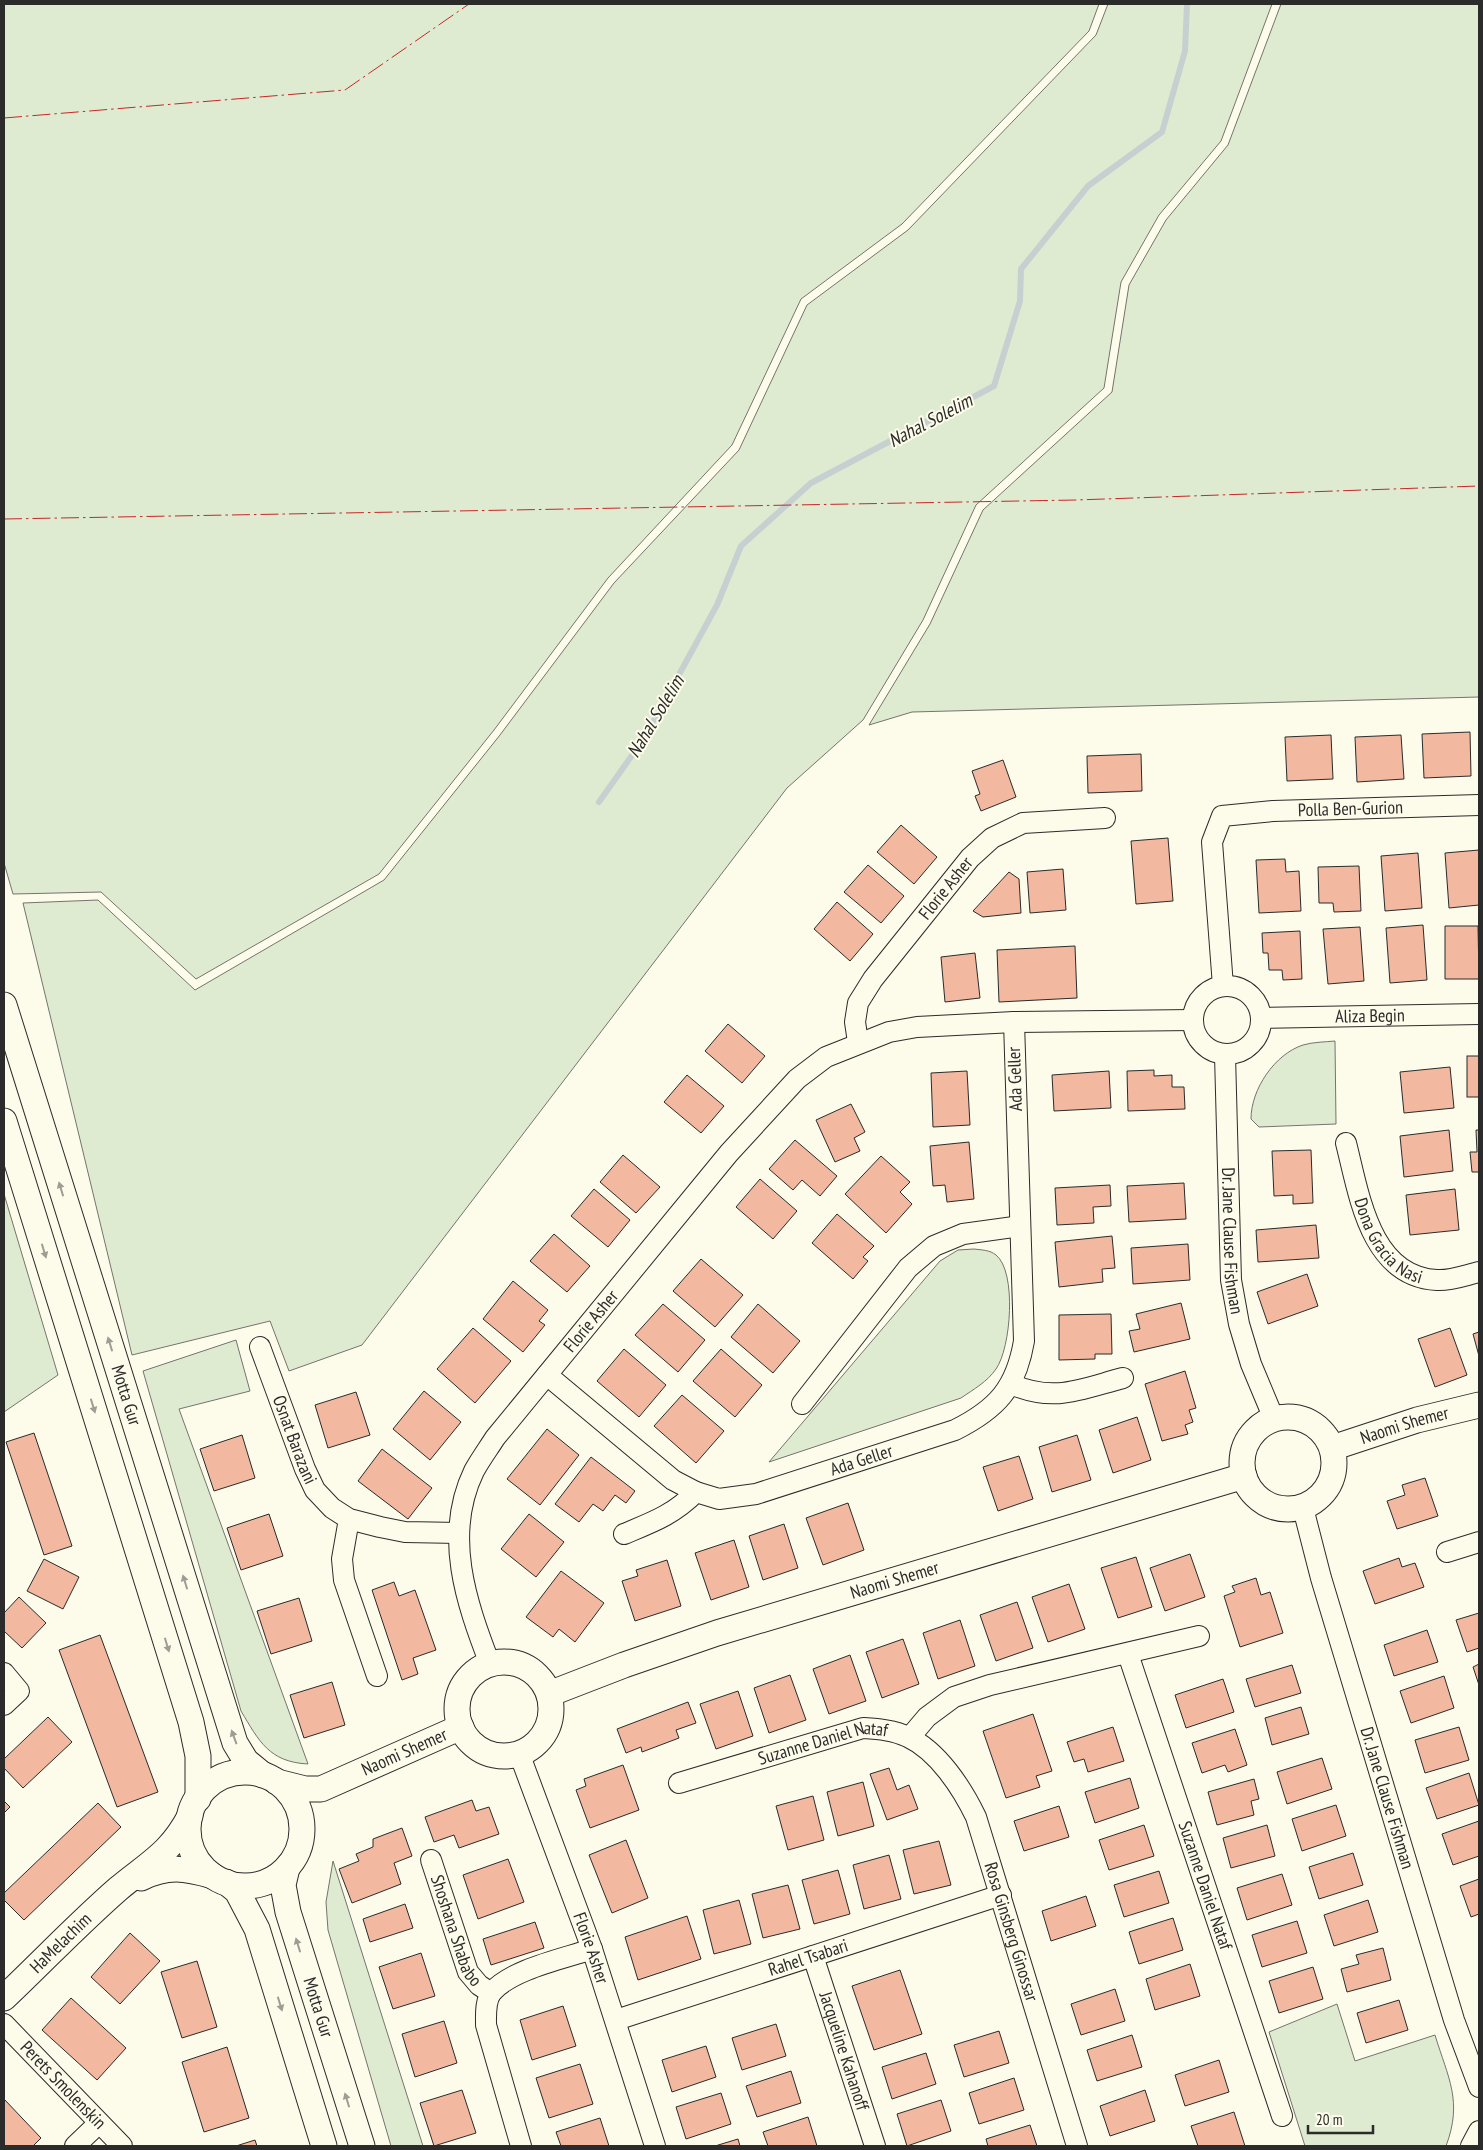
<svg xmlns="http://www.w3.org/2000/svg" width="1483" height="2150" viewBox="0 0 1483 2150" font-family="'PT Sans Narrow',sans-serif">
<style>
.green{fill:#deebd1;stroke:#74746e}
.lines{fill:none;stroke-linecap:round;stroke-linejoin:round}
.stream{stroke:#c7d0d0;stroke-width:6}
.building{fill:#f2b8a0;stroke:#2b2b2b}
.minor-casing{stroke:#2b2b2b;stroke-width:22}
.tertiary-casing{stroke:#2b2b2b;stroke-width:27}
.minor{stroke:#fdfbea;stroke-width:20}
.tertiary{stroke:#fdfbea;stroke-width:25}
.power{stroke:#c62828;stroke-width:1;stroke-dasharray:18 4 2.5 4;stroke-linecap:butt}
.oneway{fill:#9e9d94}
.labels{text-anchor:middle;stroke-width:4;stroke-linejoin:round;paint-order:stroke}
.street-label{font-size:18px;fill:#2b2b2b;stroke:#fdfbea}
.water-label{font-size:19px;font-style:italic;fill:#2b2b2b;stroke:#fdfbea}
</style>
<rect width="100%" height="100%" fill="#fdfbea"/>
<!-- green -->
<g class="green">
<path d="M4 4H1099L1089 31 902 224 801 299 732 445 608 578 494 730 379 874 196 979 101 892 13 894 4 863Z"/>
<path d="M1108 4H1272L1221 141 1159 215 1121 282 1104 388 976 505 923 620 863 720 787 788 362 1345 289 1371 270 1321 132 1355 23 903 98 900 195 990 384 880 500 735 614 583 739 450 807 305 908 230 1096 35Z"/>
<path d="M1281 4H1479V697L912 712 869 725 930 624 983 510 1112 392 1129 285 1166 220 1228 145Z"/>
<path d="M1335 1041 1336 1124 1259 1127 1251 1119C1251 1089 1275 1054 1303 1045 1313 1042 1325 1042 1335 1041Z"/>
<path d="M4 1194 58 1375 4 1412Z"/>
<path d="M974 1249C982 1250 990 1250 996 1255 1017 1272 1011 1348 996 1369 987 1382 974 1389 961 1398L769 1462 940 1261 958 1250Z"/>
<path d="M236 1340 250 1391 179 1409 308 1764C269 1762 259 1741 241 1711L143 1371Z"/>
<path d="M333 1861 423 2146H391L328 1930 326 1902Z"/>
<path d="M1337 2004 1355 2061 1435 2035C1448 2078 1463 2101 1446 2146H1305L1269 2032Z"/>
</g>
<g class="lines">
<!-- stream -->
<path class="stream" d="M599 802 645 737 717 605 741 546 811 483 994 386 1020 301 1021 269 1088 186 1162 132 1185 51 1187 4"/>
</g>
<!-- building -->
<g class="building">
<path d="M1470 732 1471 776 1424 778 1422 734Z"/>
<path d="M1331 735 1333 779 1287 781 1285 737Z"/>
<path d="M1401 735 1404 779 1357 782 1355 737Z"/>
<path d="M1141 754 1142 791 1088 793 1087 756Z"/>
<path d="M1003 760 1016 797 981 811 975 796 980 794 972 771Z"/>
<path d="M901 825 937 857 914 884 877 852Z"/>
<path d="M1168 838 1173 901 1136 904 1131 841Z"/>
<path d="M1479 850V905L1449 908 1445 853Z"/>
<path d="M1418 853 1422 908 1385 911 1381 856Z"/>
<path d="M1285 859 1286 872 1299 871 1301 911 1259 913 1256 860Z"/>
<path d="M868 865 904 896 881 923 844 892Z"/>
<path d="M1359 866 1361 911 1334 912 1333 903H1319L1318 867Z"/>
<path d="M1063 869 1066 910 1030 913 1027 872Z"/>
<path d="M1009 872 1019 879 1021 913 983 917 973 911Z"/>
<path d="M837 902 873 934 850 961 814 929Z"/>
<path d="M1423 925 1427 980 1390 983 1386 928Z"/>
<path d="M1445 926H1478L1479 979H1445Z"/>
<path d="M1360 927 1364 981 1328 984 1323 929Z"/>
<path d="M1300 931 1302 979 1283 980 1282 970H1269L1268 953H1263L1262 933Z"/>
<path d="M1075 946 1077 998 999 1002 997 950Z"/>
<path d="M975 953 980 998 945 1002 941 957Z"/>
<path d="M728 1024 765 1056 742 1083 705 1051Z"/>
<rect x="1467" y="1056" width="12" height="41"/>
<path d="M1450 1067 1454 1108 1404 1113 1400 1072Z"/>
<path d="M1154 1070V1076L1172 1075V1087H1184L1185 1109 1128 1111 1127 1071Z"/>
<path d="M967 1071 970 1125 933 1127 931 1073Z"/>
<path d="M1109 1071 1111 1108 1054 1111 1052 1075Z"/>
<path d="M687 1075 724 1106 701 1133 664 1102Z"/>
<path d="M851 1104 865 1132 854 1138 860 1151 835 1162 816 1120Z"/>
<path d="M1449 1130 1453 1171 1404 1177 1400 1136Z"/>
<path d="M1476 1130H1479V1172H1472L1470 1152H1477Z"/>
<path d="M795 1140 837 1176 820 1196 802 1180 793 1190 769 1169Z"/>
<path d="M969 1142 974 1199 947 1202 945 1185 933 1186 930 1146Z"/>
<path d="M1311 1150 1313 1203 1293 1204V1195L1274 1196 1272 1151Z"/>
<path d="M623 1155 660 1187 636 1213 600 1182Z"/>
<path d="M881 1156 910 1182 900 1192 912 1204 886 1233 845 1194Z"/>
<path d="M760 1179 797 1211 773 1239 736 1207Z"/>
<path d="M1184 1183 1186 1219 1129 1222 1127 1186Z"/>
<path d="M1110 1185 1111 1206 1093 1207 1094 1223 1057 1225 1055 1188Z"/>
<path d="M594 1189 630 1220 608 1247 571 1216Z"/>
<path d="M1455 1189 1459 1230 1410 1235 1406 1195Z"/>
<path d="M837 1214 874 1246 863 1257 868 1261 853 1279 812 1243Z"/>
<path d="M1316 1225 1319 1258 1258 1262 1256 1230Z"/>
<path d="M554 1234 590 1266 567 1292 530 1261Z"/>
<path d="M1112 1236 1115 1268 1102 1269 1103 1282 1059 1287 1055 1242Z"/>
<path d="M1188 1244 1190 1280 1133 1284 1131 1248Z"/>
<path d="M701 1259 743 1295 715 1327 673 1291Z"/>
<path d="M1307 1274 1318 1306 1268 1324 1257 1292Z"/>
<path d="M513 1281 548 1310 539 1321 545 1325 523 1352 483 1319Z"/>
<path d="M1181 1303 1190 1339 1134 1352 1129 1331 1140 1329 1136 1314Z"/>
<path d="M663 1304 705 1340 678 1372 635 1335Z"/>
<path d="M758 1304 800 1341 773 1373 731 1337Z"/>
<path d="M1111 1314 1112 1354H1095V1359L1059 1360V1315Z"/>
<path d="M473 1328 511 1361 475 1403 437 1369Z"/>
<path d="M1450 1328 1467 1375 1435 1387 1418 1339Z"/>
<path d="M1479 1332V1356L1473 1334Z"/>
<path d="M624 1349 666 1385 639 1417 597 1381Z"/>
<path d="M721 1349 762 1385 735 1417 693 1381Z"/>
<path d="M1185 1371 1196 1408 1189 1410 1193 1422 1185 1425 1188 1434 1162 1441 1145 1384Z"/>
<path d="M424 1391 461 1422 430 1460 393 1429Z"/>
<path d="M356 1392 370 1435 328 1448 315 1405Z"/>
<path d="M682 1395 724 1431 696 1463 654 1426Z"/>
<path d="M1137 1417 1151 1460 1113 1473 1099 1430Z"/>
<path d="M547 1429 579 1455 540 1505 507 1479Z"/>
<path d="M34 1433 72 1546 44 1555 6 1442Z"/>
<path d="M242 1435 255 1478 214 1491 200 1449Z"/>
<path d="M1077 1435 1091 1480 1052 1492 1039 1447Z"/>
<path d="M382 1449 432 1488 408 1519 358 1481Z"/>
<path d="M1019 1456 1033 1499 998 1511 983 1467Z"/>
<path d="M591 1457 635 1491 626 1503 615 1495 603 1511 593 1504 579 1522 555 1504Z"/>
<path d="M1425 1478 1438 1516 1397 1529 1387 1501 1405 1495 1402 1485Z"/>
<path d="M848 1503 864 1550 823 1565 806 1518Z"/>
<path d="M269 1514 283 1556 241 1570 227 1528Z"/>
<path d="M529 1514 564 1542 536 1577 501 1549Z"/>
<path d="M784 1524 798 1568 763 1580 749 1536Z"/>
<path d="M734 1540 749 1587 711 1600 695 1553Z"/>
<path d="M1190 1554 1205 1597 1165 1611 1150 1568Z"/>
<path d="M1136 1557 1152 1607 1118 1618 1101 1568Z"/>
<path d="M1399 1558 1402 1567 1415 1563 1424 1587 1375 1604 1363 1571Z"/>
<path d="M44 1559 79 1577 63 1609 27 1591Z"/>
<path d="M667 1560 681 1606 635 1621 622 1581 638 1576 636 1570Z"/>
<path d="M561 1571 604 1603 575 1642 559 1629 553 1637 526 1617Z"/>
<path d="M1256 1578 1261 1595 1270 1592 1283 1633 1240 1647 1224 1596 1235 1592 1232 1586Z"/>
<path d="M394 1582 399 1596 415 1590 436 1650 413 1658 418 1674 402 1680 372 1590Z"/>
<path d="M1069 1584 1085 1629 1048 1642 1032 1597Z"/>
<path d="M19 1597 46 1623 22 1648 4 1631V1613Z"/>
<path d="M299 1598 312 1641 271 1654 257 1611Z"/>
<path d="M1017 1602 1033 1648 996 1661 980 1615Z"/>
<path d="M1479 1613V1648L1467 1652 1456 1620Z"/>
<path d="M960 1620 975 1666 938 1679 923 1633Z"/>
<path d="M1427 1630 1438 1662 1394 1676 1384 1645Z"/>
<path d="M100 1635 158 1792 117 1807 59 1650Z"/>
<path d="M903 1639 919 1684 882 1698 866 1652Z"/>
<path d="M850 1655 866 1701 829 1714 813 1669Z"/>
<path d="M1479 1664V1685L1473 1667Z"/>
<path d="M1292 1665 1301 1693 1255 1707 1246 1679Z"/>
<path d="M790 1675 806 1720 769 1733 754 1688Z"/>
<path d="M1444 1676 1454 1708 1411 1723 1400 1691Z"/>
<path d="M1223 1679 1234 1712 1186 1728 1175 1695Z"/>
<path d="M332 1682 345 1725 304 1738 290 1695Z"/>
<path d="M738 1691 753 1736 716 1749 700 1704Z"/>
<path d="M688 1702 696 1723 676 1730 679 1738 642 1752 641 1747 626 1753 617 1729Z"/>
<path d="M1301 1707 1309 1734 1272 1745 1265 1718Z"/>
<path d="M1033 1714 1052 1771 1036 1776 1040 1787 1006 1798 983 1731Z"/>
<path d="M48 1717 72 1742 23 1788 4 1768V1759Z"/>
<path d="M1113 1727 1124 1761 1088 1772 1084 1759 1074 1762 1067 1742Z"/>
<path d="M1459 1727 1469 1760 1425 1773 1415 1740Z"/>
<path d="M1235 1729 1247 1765 1228 1772 1225 1765 1202 1773 1192 1743Z"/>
<path d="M1322 1758 1332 1789 1287 1804 1277 1772Z"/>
<path d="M623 1765 639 1810 590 1828 576 1790 586 1786 584 1779Z"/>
<path d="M889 1768 897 1790 909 1785 918 1809 887 1820 870 1774Z"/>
<path d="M1469 1773 1479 1805 1437 1819 1426 1788Z"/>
<path d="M1130 1778 1139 1808 1095 1823 1085 1792Z"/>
<path d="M1254 1779 1259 1799 1251 1801 1254 1815 1217 1825 1208 1792Z"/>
<path d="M863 1782 874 1826 838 1836 827 1792Z"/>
<path d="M813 1796 824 1840 788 1850 776 1806Z"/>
<path d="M472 1800 476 1811 489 1807 499 1834 459 1848 454 1835 434 1842 425 1817Z"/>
<path d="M4 1801 10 1807 4 1813Z"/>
<path d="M98 1803 121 1827 24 1920 4 1900V1893Z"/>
<path d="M1336 1805 1346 1836 1302 1851 1292 1819Z"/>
<path d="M1059 1806 1069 1837 1024 1851 1014 1821Z"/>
<path d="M1479 1821V1856L1453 1865 1442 1834Z"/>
<path d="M1144 1825 1154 1856 1109 1870 1099 1840Z"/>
<path d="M1267 1825 1275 1856 1231 1868 1223 1838Z"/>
<path d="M402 1828 412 1856 394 1863 401 1884 352 1903 339 1869 359 1861 356 1854 373 1847V1839Z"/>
<path d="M626 1840 648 1898 612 1913 589 1855Z"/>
<path d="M939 1841 951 1885 914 1894 903 1850Z"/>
<path d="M1353 1853 1363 1885 1319 1899 1309 1867Z"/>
<path d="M889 1855 901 1899 864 1909 853 1865Z"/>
<path d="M508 1859 524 1902 478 1919 463 1875Z"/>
<path d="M838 1870 850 1914 814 1924 802 1880Z"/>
<path d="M1159 1871 1169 1903 1124 1917 1114 1885Z"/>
<path d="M1282 1874 1292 1905 1247 1920 1237 1888Z"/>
<path d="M1479 1879V1914L1471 1917 1460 1886Z"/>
<path d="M788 1885 800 1929 763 1938 752 1894Z"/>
<path d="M1086 1896 1096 1926 1051 1941 1042 1911Z"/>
<path d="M739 1900 751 1944 714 1954 703 1910Z"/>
<path d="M1368 1900 1378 1932 1334 1946 1324 1915Z"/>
<path d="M405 1904 413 1928 370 1942 363 1919Z"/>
<path d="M687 1916 701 1959 638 1980 625 1937Z"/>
<path d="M1173 1918 1183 1950 1139 1964 1129 1932Z"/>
<path d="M1297 1921 1307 1953 1262 1967 1252 1935Z"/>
<path d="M535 1922 544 1948 491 1965 483 1939Z"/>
<path d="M130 1933 160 1961 120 2004 91 1977Z"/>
<path d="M1383 1948 1391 1980 1347 1992 1341 1969 1359 1964 1356 1955Z"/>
<path d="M421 1953 435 1996 393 2009 379 1967Z"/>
<path d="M197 1961 217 2027 182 2038 161 1972Z"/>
<path d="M1190 1964 1200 1996 1155 2010 1146 1979Z"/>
<path d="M1313 1967 1323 1999 1279 2013 1269 1981Z"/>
<path d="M900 1970 922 2034 874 2050 852 1986Z"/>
<path d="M1115 1989 1125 2021 1081 2035 1071 2004Z"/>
<path d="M71 1998 126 2048 97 2080 42 2030Z"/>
<path d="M1399 2000 1408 2030 1366 2043 1357 2013Z"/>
<path d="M563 2006 576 2046 532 2060 520 2020Z"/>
<path d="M444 2021 457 2063 415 2077 402 2034Z"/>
<path d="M776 2024 786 2056 742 2070 732 2038Z"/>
<path d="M999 2031 1009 2063 964 2077 954 2045Z"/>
<path d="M1132 2035 1142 2067 1097 2081 1087 2050Z"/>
<path d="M706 2046 716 2077 672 2092 662 2060Z"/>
<path d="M227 2047 249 2118 204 2132 182 2062Z"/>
<path d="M926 2053 936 2084 892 2099 882 2067Z"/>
<path d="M1219 2060 1229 2092 1185 2106 1175 2075Z"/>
<path d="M580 2064 593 2104 549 2118 536 2078Z"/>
<path d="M791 2071 801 2103 757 2117 746 2086Z"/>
<path d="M1014 2078 1024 2110 979 2124 969 2093Z"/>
<path d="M462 2090 476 2133 434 2146 420 2103Z"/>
<path d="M1145 2090 1155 2121 1110 2136 1100 2106Z"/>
<path d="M721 2093 731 2124 686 2139 676 2107Z"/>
<path d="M4 2099 41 2138 33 2146H4Z"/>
<path d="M941 2100 951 2131 907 2146 897 2114Z"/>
<path d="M1234 2112 1245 2146H1198L1191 2126Z"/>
<path d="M808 2117 817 2146H768L763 2132Z"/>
<path d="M600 2118 609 2146H561L556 2132Z"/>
<path d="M1030 2125 1037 2146H988L986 2139Z"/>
<path d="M738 2139 740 2146H715Z"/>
<path d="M255 2140 257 2146H236Z"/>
</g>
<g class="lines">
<defs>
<g id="minor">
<circle cx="1227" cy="1020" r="34"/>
<path id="s1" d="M1223 986 1212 842 1222 816 1273 811 1479 805"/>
<path id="s2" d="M1261 1018 1479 1014"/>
<path id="s3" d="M858 1042 855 1022 858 1003 873 979 970 858 992 838 1023 823 1105 818"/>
<path id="s4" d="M1225 1055 1231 1280 1239 1324 1251 1364 1274 1419"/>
<path id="s5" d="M1346 1143C1359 1194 1370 1277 1437 1280 1450 1281 1466 1275 1479 1272"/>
<path id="s6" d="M260 1347 305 1469 315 1490 332 1508 349 1519 380 1527 405 1532 459 1533"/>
<path id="s7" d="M547 1375 673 1480 696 1492 719 1499 756 1494 955 1430C997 1409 1016 1388 1024 1341L1014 1022"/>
<path d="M1011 1384C1054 1403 1081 1389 1123 1378"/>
<path d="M802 1404 908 1268 934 1246 963 1234 1020 1226"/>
<path id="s8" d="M1303 1508 1321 1578 1454 2020 1479 2087"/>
<path d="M349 1519 342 1559 344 1580 377 1676"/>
<path d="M624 1534C653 1522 673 1515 696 1492"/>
<path d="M1447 1552 1479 1542"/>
<path id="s9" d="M1128 1654 1282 2116"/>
<path id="s10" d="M490 1664C466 1602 443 1535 474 1471 480 1460 488 1449 495 1438L729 1153 797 1079 826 1057 889 1032 917 1027 1014 1022 1193 1020"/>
<path d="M4 1673 19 1691 4 1705"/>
<path d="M910 1737 927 1717 954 1697 990 1685 1199 1636"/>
<path id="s11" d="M519 1753 592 1949 655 2146"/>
<path id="s12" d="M679 1783 863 1728C878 1729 894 1730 908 1737 938 1751 962 1788 976 1817L1077 2146"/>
<path id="s13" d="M431 1860 468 1972 479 1985 491 1993"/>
<path id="s14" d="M813 1956 875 2146"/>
<path id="s15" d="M616 2020 1001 1895"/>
<path id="s16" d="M4 2024 122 2146"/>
<path d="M75 2146 99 2123"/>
<path d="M521 2146 486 2025C486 2015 485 2000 492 1992 512 1969 563 1959 592 1949"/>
<path d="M1471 2146 1479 2131"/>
</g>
<g id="tertiary">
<path id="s17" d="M4 1005 235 1743 246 1761 263 1775"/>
<path d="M4 1121 191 1722 198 1756V1799"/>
<circle cx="1288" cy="1463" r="46"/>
<path id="s18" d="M1332 1448 1417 1420 1479 1405"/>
<circle cx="504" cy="1709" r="47"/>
<path id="s19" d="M549 1694 624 1665 717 1633 1244 1476"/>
<circle cx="245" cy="1829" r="57"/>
<path id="s20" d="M277 1782 305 1789H321L461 1727"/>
<path id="s21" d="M287 1868 283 1885 288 1912 362 2146"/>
<path d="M141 1878C168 1865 185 1868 213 1876"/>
<path d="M226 1882 237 1891 257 1929 324 2146"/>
<path id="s22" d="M4 1998C42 1962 78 1924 118 1889 149 1863 170 1854 190 1816"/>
</g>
</defs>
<!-- minor casing -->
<use href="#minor" class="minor-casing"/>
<!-- tertiary casing -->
<use href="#tertiary" class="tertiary-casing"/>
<!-- minor -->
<use href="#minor" class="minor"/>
<!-- tertiary -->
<use href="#tertiary" class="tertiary"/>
<!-- power -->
<g class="power">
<path d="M4 118 345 90 469 4"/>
<path d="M4 519 1076 500 1479 486"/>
</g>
</g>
<!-- one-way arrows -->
<defs><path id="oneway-solid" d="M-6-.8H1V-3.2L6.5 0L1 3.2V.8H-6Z" transform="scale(1.25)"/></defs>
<g class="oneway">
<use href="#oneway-solid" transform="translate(61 1189) rotate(-107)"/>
<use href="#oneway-solid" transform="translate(44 1251) rotate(73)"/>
<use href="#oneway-solid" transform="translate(110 1344) rotate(-107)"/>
<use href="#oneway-solid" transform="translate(93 1406) rotate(73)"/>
<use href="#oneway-solid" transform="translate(185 1582) rotate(-107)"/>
<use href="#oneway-solid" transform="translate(167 1645) rotate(73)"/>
<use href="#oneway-solid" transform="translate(234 1737) rotate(-110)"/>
<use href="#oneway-solid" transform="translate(298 1945) rotate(-107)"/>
<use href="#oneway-solid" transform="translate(280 2004) rotate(73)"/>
<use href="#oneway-solid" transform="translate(347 2100) rotate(-107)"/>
</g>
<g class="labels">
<!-- street labels -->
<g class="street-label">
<text dy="6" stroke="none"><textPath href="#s1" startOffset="301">Polla Ben-Gurion</textPath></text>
<text dy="6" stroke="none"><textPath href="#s3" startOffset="184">Florie Asher</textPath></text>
<text dy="6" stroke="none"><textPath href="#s2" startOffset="109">Aliza Begin</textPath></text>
<text transform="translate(1015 1079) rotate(-92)" y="6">Ada Geller</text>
<text dy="6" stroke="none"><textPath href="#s5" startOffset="110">Dona Gracia Nasi</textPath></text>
<text dy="6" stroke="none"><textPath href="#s4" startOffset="186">Dr. Jane Clause Fishman</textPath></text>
<text dy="6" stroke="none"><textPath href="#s10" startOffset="390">Florie Asher</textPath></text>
<text dy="6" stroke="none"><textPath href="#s17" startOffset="409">Motta Gur</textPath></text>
<text dy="6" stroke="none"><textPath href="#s18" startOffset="76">Naomi Shemer</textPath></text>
<text dy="6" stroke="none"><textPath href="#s6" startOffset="99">Osnat Barazani</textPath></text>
<text dy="6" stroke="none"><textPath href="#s7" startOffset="362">Ada Geller</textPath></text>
<text dy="6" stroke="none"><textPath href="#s19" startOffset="364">Naomi Shemer</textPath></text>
<text dy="6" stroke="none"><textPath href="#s12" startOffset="150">Suzanne Daniel Nataf</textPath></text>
<text dy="6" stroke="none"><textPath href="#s20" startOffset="136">Naomi Shemer</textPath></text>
<text dy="6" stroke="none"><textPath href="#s8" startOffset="302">Dr. Jane Clause Fishman</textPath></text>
<text dy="6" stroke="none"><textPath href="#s9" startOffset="244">Suzanne Daniel Nataf</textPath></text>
<text dy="6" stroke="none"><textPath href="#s13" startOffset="75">Shoshana Shababo</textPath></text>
<text dy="6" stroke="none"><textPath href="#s12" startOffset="465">Rosa Ginsberg Ginossar</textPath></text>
<text dy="6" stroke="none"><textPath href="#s22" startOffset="79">HaMelachim</textPath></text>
<text dy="6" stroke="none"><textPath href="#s11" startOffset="208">Florie Asher</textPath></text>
<text dy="6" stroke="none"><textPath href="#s15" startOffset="202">Rahel Tsabari</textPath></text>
<text dy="6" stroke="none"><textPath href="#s21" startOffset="145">Motta Gur</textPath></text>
<text dy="6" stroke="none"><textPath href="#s14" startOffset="100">Jacqueline Kahanoff</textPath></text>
<text dy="6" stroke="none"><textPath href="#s16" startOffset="85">Perets Smolenskin</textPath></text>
</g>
<!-- water labels -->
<g class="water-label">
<text transform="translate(930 420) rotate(-28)" y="7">Nahal Solelim</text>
<text transform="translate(655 716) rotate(-59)" y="7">Nahal Solelim</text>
</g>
</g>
<!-- border -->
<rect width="1483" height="2150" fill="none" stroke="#2b2b2b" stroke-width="10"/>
<!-- scale -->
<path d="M1308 2125v8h65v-8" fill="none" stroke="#2b2b2b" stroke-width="2.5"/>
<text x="1316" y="2125" font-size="15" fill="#2b2b2b" stroke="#fdfbea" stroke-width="4" paint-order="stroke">20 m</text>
</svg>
